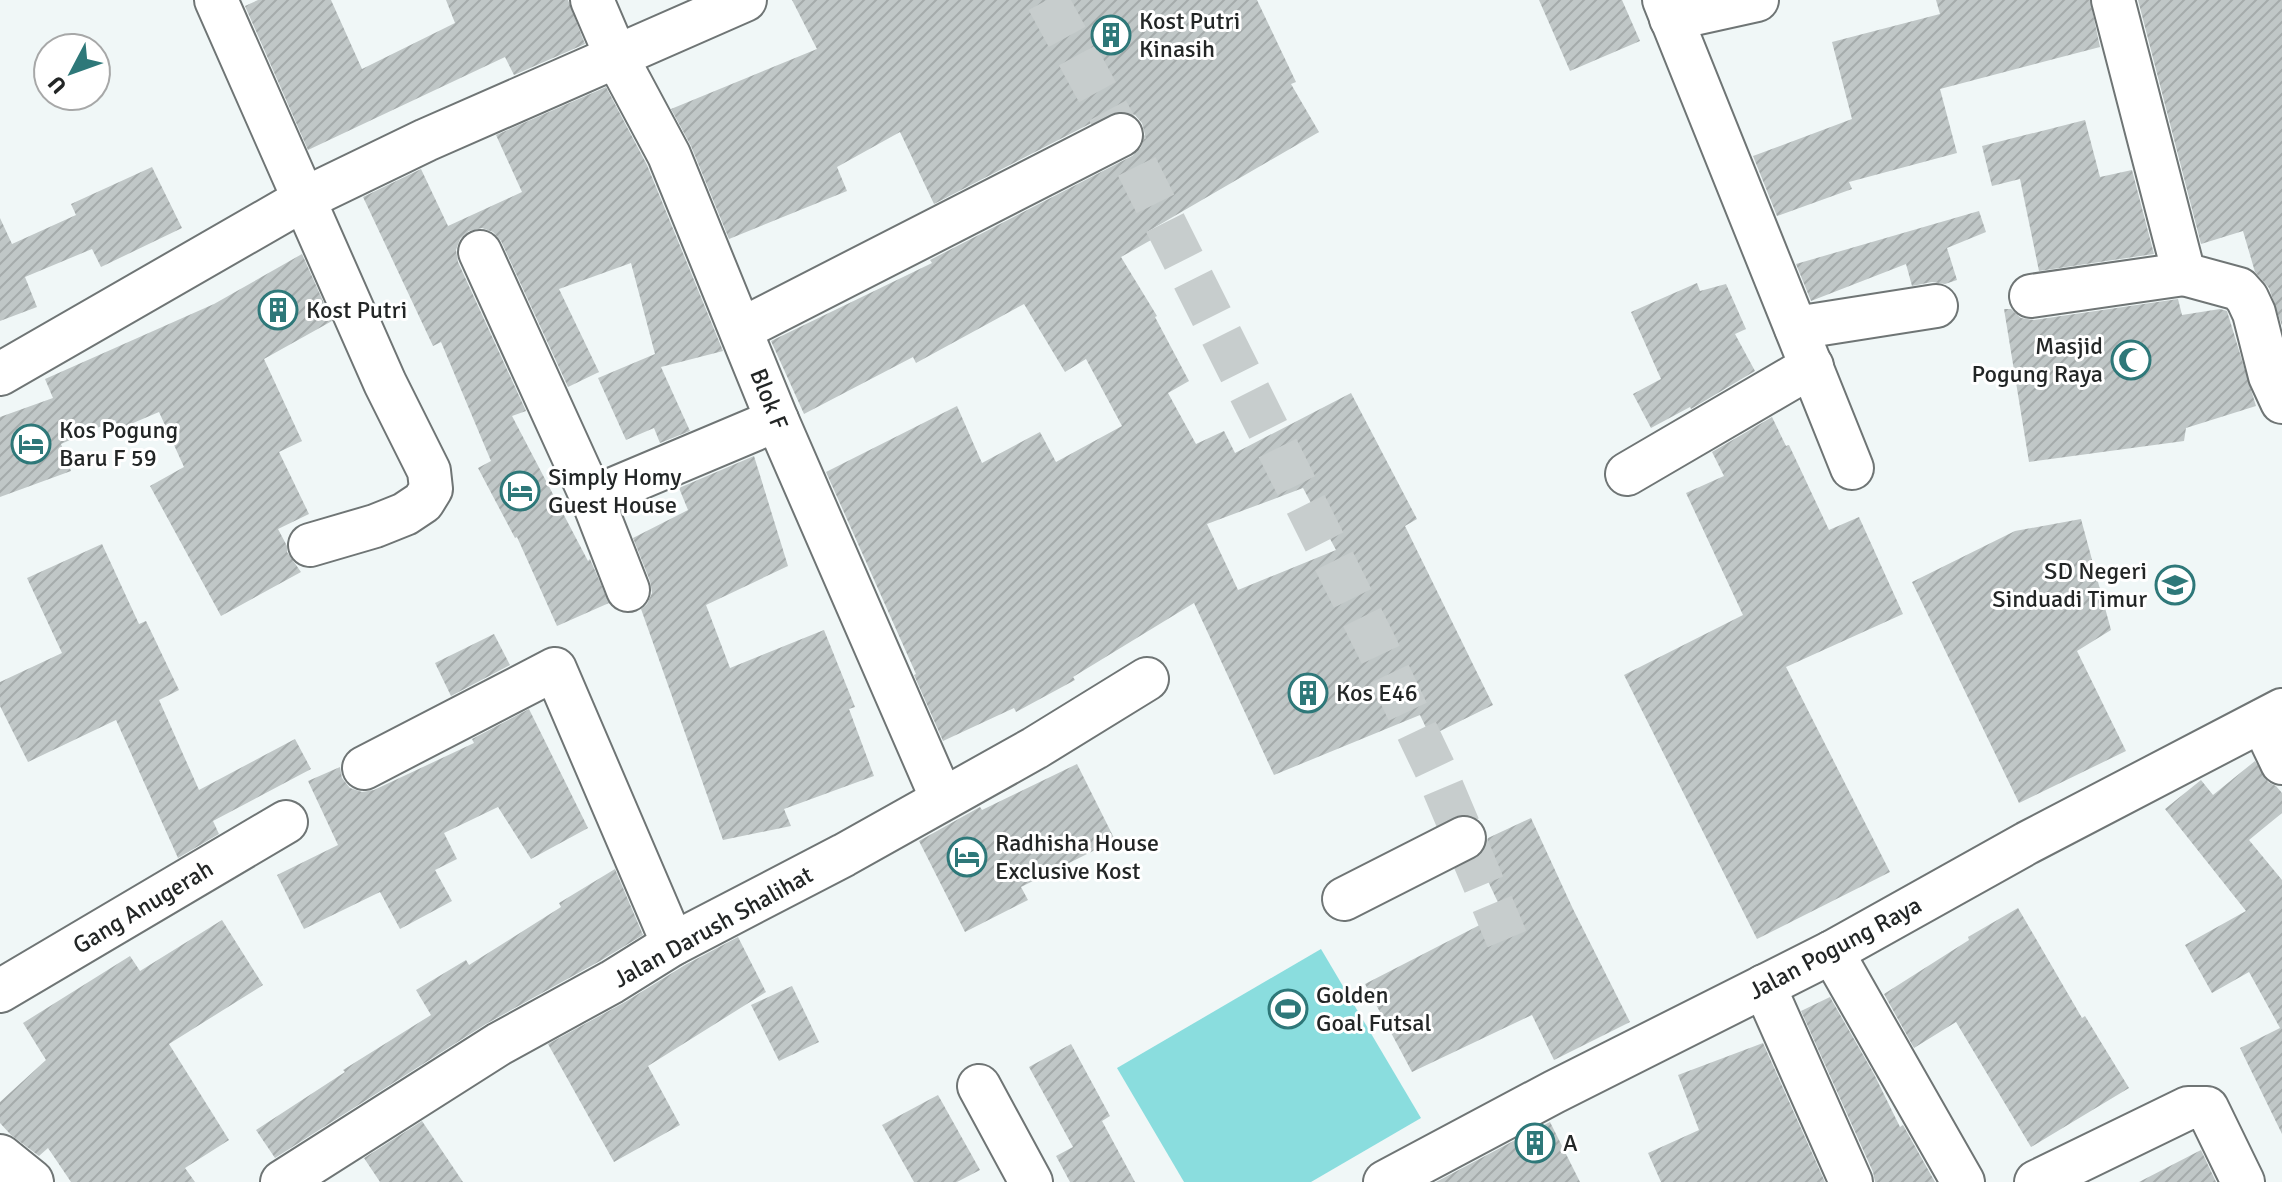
<svg xmlns="http://www.w3.org/2000/svg" width="2282" height="1182" viewBox="0 0 2282 1182" font-family="Signika,sans-serif">
<style>
.green{fill:#8addde}
.building{fill:url(#building-hatch);fill-rule:evenodd}
.lines{fill:none;stroke-linecap:round;stroke-linejoin:round}
.minor-tunnel{stroke:#c7cdcd;stroke-width:42;stroke-dasharray:42 21;stroke-linecap:butt}
.minor-casing{stroke:#6f7575;stroke-width:46}
.tertiary-casing{stroke:#6f7575;stroke-width:48}
.minor{stroke:#fff;stroke-width:42}
.tertiary{stroke:#fff;stroke-width:44}
.labels{text-anchor:middle;stroke-width:6;stroke-linejoin:round;paint-order:stroke}
.poi-label{font-size:24px;fill:#232626;stroke:#fff;text-anchor:start}
.street-label{font-size:24px;fill:#232626;stroke:#fff}
</style>
<defs>
<pattern id="building-hatch" width="6" height="6" patternUnits="userSpaceOnUse" patternTransform="scale(2)"><rect width="6" height="6" fill="#c0c7c7"/><path d="M-1 1l2-2M0 6l6-6M5 7l2-2" fill="none" stroke="#a5abab"/></pattern>
</defs>
<rect width="100%" height="100%" fill="#f0f7f7"/>
<!-- green -->
<path class="green" d="M1321 949 1421 1118 1311 1182H1184L1117 1068Z"/>
<!-- building -->
<g class="building">
<path d="M258 0H331L362 69 455 23 446 0H568L585 44 514 75 505 57 308 150 245 6Z"/>
<path d="M792 0H1257L1296 82 1291 84 1319 132 1147 232 1151 240 1121 257 1157 316 1155 317 1189 381 1168 393 1196 444 1224 431 1235 453 1351 393 1417 519 1405 526 1493 705 1430 736 1420 715 1274 775 1194 603 1073 677 1075 680 1016 712 1014 708 943 741 914 675 916 674 826 472 957 406 982 463 1040 432 1056 462 1122 426 1086 359 1065 372 1024 304 916 363 913 357 804 414 771 341 932 263 930 260 1132 156 1141 147 1145 135 1142 123 1135 115 1123 111 1111 113 934 204 900 132 837 167 847 191 729 239 691 146 671 109 817 49ZM1303 488 1336 550 1238 590 1207 524Z"/>
<path d="M1539 0H1622L1640 41 1570 71Z"/>
<path d="M1936 0H2090L2100 47 1940 89 1957 153 1849 182 1852 189 1777 216 1753 156 1852 119 1832 42 1940 14Z"/>
<path d="M2138 0H2282V326L2269 288 2255 272 2243 231 2201 244Z"/>
<path d="M606 87 647 165 723 351 661 367 690 431 660 443 654 428 626 440 598 378 655 354 631 263 559 289 599 372 568 387 501 241 493 232 482 228 469 231 460 239 456 250 458 262 526 411 512 416 588 561 590 559 609 603 557 626 517 537 515 538 478 468 491 461 441 342 433 346 363 197 421 169 448 226 522 192 496 135Z"/>
<path d="M2085 120 2100 177 2132 170 2154 254 2039 271 2020 179 1992 186 1982 146Z"/>
<path d="M152 167 182 228 101 267 92 249 25 277 37 307 0 321V218L12 244 76 215 71 204Z"/>
<path d="M1979 211 1986 232 1947 248 1957 280 1945 284 1932 282 1912 286 1906 264 1811 301 1796 264Z"/>
<path d="M302 254 332 321 264 359 302 441 279 452 309 514 278 529 287 546V552L301 572 221 616 150 486 184 467 159 412 119 429 115 420 61 444 71 471 0 497V417L53 398 45 379 214 304Z"/>
<path d="M1697 283 1700 291 1726 284 1746 329 1735 334 1755 371 1691 409 1690 407 1651 428 1633 394 1661 379 1631 312Z"/>
<path d="M2178 299 2182 315 2220 309 2227 311 2256 406 2186 428 2184 441 2029 462 2004 309H2011L2021 318 2034 320Z"/>
<path d="M1772 417 1786 446 1789 445 1829 530 1859 517 1903 614 1786 667 1890 872 1757 939 1624 675 1743 615 1686 493 1724 476 1712 452Z"/>
<path d="M754 456 788 566 706 605 730 668 824 630 855 707 849 709 874 776 784 809 791 826 723 840 641 609 647 604 652 593 650 581 633 538 688 510 679 488Z"/>
<path d="M2081 519 2111 630 2077 651 2126 751 2019 803 1912 582 2015 531Z"/>
<path d="M102 544 139 624 146 621 179 690 159 700 199 790 295 739 311 769 213 821 219 834 178 858 116 720 28 762 0 706V682L62 653 27 578Z"/>
<path d="M494 634 510 665 451 696 435 663Z"/>
<path d="M529 709 588 828 531 859 498 807 444 833 457 859 435 870 452 901 400 929 380 892 304 929 277 875 338 845 308 781 340 767 342 778 350 788 362 792 374 790 474 743 472 739Z"/>
<path d="M2255 761 2268 782 2276 786 2282 793V813L2249 840 2282 880V1134L2240 1048 2280 1028 2249 972 2212 993 2185 945 2246 911 2165 809 2201 780 2213 795Z"/>
<path d="M1077 764 1115 840 1021 887 1028 900 965 932 919 841 980 807 982 810Z"/>
<path d="M1531 818 1573 909 1630 1022 1554 1060 1532 1015 1412 1072 1365 984 1503 913 1477 858 1484 850 1488 838Z"/>
<path d="M615 869 643 935 600 961 486 1024 275 1158 256 1130 345 1072 343 1070 431 1015 416 990 466 960 469 965 561 907 559 903Z"/>
<path d="M2018 908 2082 1018 2085 1016 2129 1088 2031 1147 1956 1022 1914 1048 1884 994 1969 940 1968 937Z"/>
<path d="M222 920 263 985 169 1044 229 1140 185 1168 195 1182H71L48 1148 39 1156 11 1135 0 1123V1102L46 1060 23 1023 130 956 140 971Z"/>
<path d="M738 937 766 992 648 1066 680 1125 614 1162 548 1044 625 1002 685 965Z"/>
<path d="M792 986 819 1042 779 1061 751 1005Z"/>
<path d="M1830 997 1874 1074 1900 1127 1903 1125 1935 1182H1875L1873 1172 1801 1011Z"/>
<path d="M1763 1043 1825 1182H1661L1648 1153 1699 1130 1678 1075Z"/>
<path d="M1071 1044 1110 1116 1102 1121 1135 1182H1070L1056 1156 1073 1147 1029 1067Z"/>
<path d="M938 1095 980 1170 957 1182H914L882 1125Z"/>
<path d="M422 1121 463 1182H380L364 1158Z"/>
<path d="M1550 1122 1580 1182H1436L1530 1132Z"/>
<path d="M2201 1150 2216 1182H2139Z"/>
</g>
<g class="lines">
<!-- minor-tunnel -->
<path class="minor-tunnel" d="M1047 0 1121 135 1377 647 1435 769 1507 939"/>
<defs>
<g id="minor">
<path d="M216 0 385 383 429 471 431 489 423 502 405 514 375 526 310 545"/>
<path d="M592 0 616 56 669 155 777 420 942 799"/>
<path d="M1664 0 1852 468"/>
<path d="M2113 0 2184 274 2239 289 2247 298 2254 313 2270 376 2282 402"/>
<path d="M1671 19 1757 0"/>
<path d="M480 252 592 498 628 590"/>
<path d="M2031 296 2184 274"/>
<path d="M1796 328 1936 306"/>
<path d="M742 329 1121 135"/>
<path d="M0 374 306 198 426 140 745 0"/>
<path d="M1627 474 1812 366"/>
<path d="M592 498 777 420"/>
<path d="M2262 721 2282 763"/>
<path d="M364 768 555 669 673 944"/>
<path d="M1344 899 1464 838"/>
<path d="M1832 952 1963 1182"/>
<path d="M1764 986 1851 1182"/>
<path d="M0 991 286 822"/>
<path d="M979 1086 1031 1182"/>
<path d="M282 1182 499 1044 612 982 673 944 844 855 1035 748 1147 679"/>
<path d="M1385 1182 1554 1092 1832 952 2027 843 2282 710"/>
<path d="M2036 1182 2188 1108H2207L2243 1182"/>
</g>
<path id="tertiary" d="M0 1157 31 1182"/>
</defs>
<!-- minor casing -->
<use href="#minor" class="minor-casing"/>
<!-- tertiary casing -->
<use href="#tertiary" class="tertiary-casing"/>
<!-- minor -->
<use href="#minor" class="minor"/>
<!-- tertiary -->
<use href="#tertiary" class="tertiary"/>
</g>
<!-- icons -->
<defs>
<symbol id="building-ring" viewBox="-11 -11 22 22"><circle r="9.5" fill="#fff" stroke="#2e7879" stroke-width="1.5"/><path d="M-4-6H4V6H1V3H-1V6H-4ZM-2.5-4.3h1.7v1.8h-1.7ZM.8-4.3h1.7v1.8H.8ZM-2.5-1h1.7V.8h-1.7ZM.8-1h1.7V.8H.8Z" fill="#2e7879"/></symbol>
<symbol id="mosque-ring" viewBox="-11 -11 22 22"><circle r="9.5" fill="#fff" stroke="#2e7879" stroke-width="1.5"/><path d="M3.5-4.9A6 6 0 1 0 3.5 4.9A5 5 0 1 1 3.5-4.9Z" fill="#2e7879"/></symbol>
<symbol id="hotel-ring" viewBox="-11 -11 22 22"><circle r="9.5" fill="#fff" stroke="#2e7879" stroke-width="1.5"/><path d="M-6-4.5h1.5V1H6V5H4.5V3h-9V5H-6ZM-4 0a1.8 1.8 0 1 1 3.6 0ZM.5 0V-2.5h3Q6-2.5 6 0Z" fill="#2e7879"/></symbol>
<symbol id="school-ring" viewBox="-11 -11 22 22"><circle r="9.5" fill="#fff" stroke="#2e7879" stroke-width="1.5"/><path d="M0-5L7-2L0 1L-7-2ZM-4 1L0 2.5L4 1V4Q0 6-4 4Z" fill="#2e7879"/></symbol>
<symbol id="stadium-ring" viewBox="-11 -11 22 22"><circle r="9.5" fill="#fff" stroke="#2e7879" stroke-width="1.5"/><path d="M0-5a6.5 5 0 1 0 0 10a6.5 5 0 1 0 0-10ZM-3.5-1.8h7v3.6h-7Z" fill="#2e7879"/></symbol>
</defs>
<g fill-rule="evenodd">
<use href="#building-ring" x="1089" y="13" width="44" height="44"/>
<use href="#building-ring" x="256" y="288" width="44" height="44"/>
<use href="#mosque-ring" x="2109" y="338" width="44" height="44"/>
<use href="#hotel-ring" x="9" y="422" width="44" height="44"/>
<use href="#hotel-ring" x="498" y="469" width="44" height="44"/>
<use href="#school-ring" x="2153" y="563" width="44" height="44"/>
<use href="#building-ring" x="1286" y="671" width="44" height="44"/>
<use href="#hotel-ring" x="945" y="835" width="44" height="44"/>
<use href="#stadium-ring" x="1266" y="987" width="44" height="44"/>
<use href="#building-ring" x="1513" y="1121" width="44" height="44"/>
</g>
<g class="labels">
<!-- poi labels -->
<g class="poi-label">
<text x="1139" y="29">Kost Putri<tspan x="1139" dy="28">Kinasih</tspan></text>
<text x="306" y="318">Kost Putri</text>
<text x="2103" y="354" text-anchor="end">Masjid<tspan x="2103" dy="28">Pogung Raya</tspan></text>
<text x="59" y="438">Kos Pogung<tspan x="59" dy="28">Baru F 59</tspan></text>
<text x="548" y="485">Simply Homy<tspan x="548" dy="28">Guest House</tspan></text>
<text x="2147" y="579" text-anchor="end">SD Negeri<tspan x="2147" dy="28">Sinduadi Timur</tspan></text>
<text x="1336" y="701">Kos E46</text>
<text x="995" y="851">Radhisha House<tspan x="995" dy="28">Exclusive Kost</tspan></text>
<text x="1316" y="1003">Golden<tspan x="1316" dy="28">Goal Futsal</tspan></text>
<text x="1563" y="1151">A</text>
</g>
<!-- street labels -->
<g class="street-label">
<text transform="translate(769 399) rotate(68)" y="8">Blok F</text>
<text transform="translate(143 907) rotate(-31)" y="8">Gang Anugerah</text>
<text transform="translate(713 927) rotate(-29)" y="8">Jalan Darush Shalihat</text>
<text transform="translate(1835 948) rotate(-28)" y="8">Jalan Pogung Raya</text>
</g>
</g>
<!-- north arrow -->
<g transform="translate(72 72) rotate(229)"><circle r="38" fill="#ffffff" stroke="#a7a8a8" stroke-width="2"/>
<path d="M0-6L14 30L0 20L-14 30Z" fill="#2e7879"/>
<text y="-12" font-size="22" font-weight="bold" text-anchor="middle" fill="#232626">U</text>
</g>
</svg>
